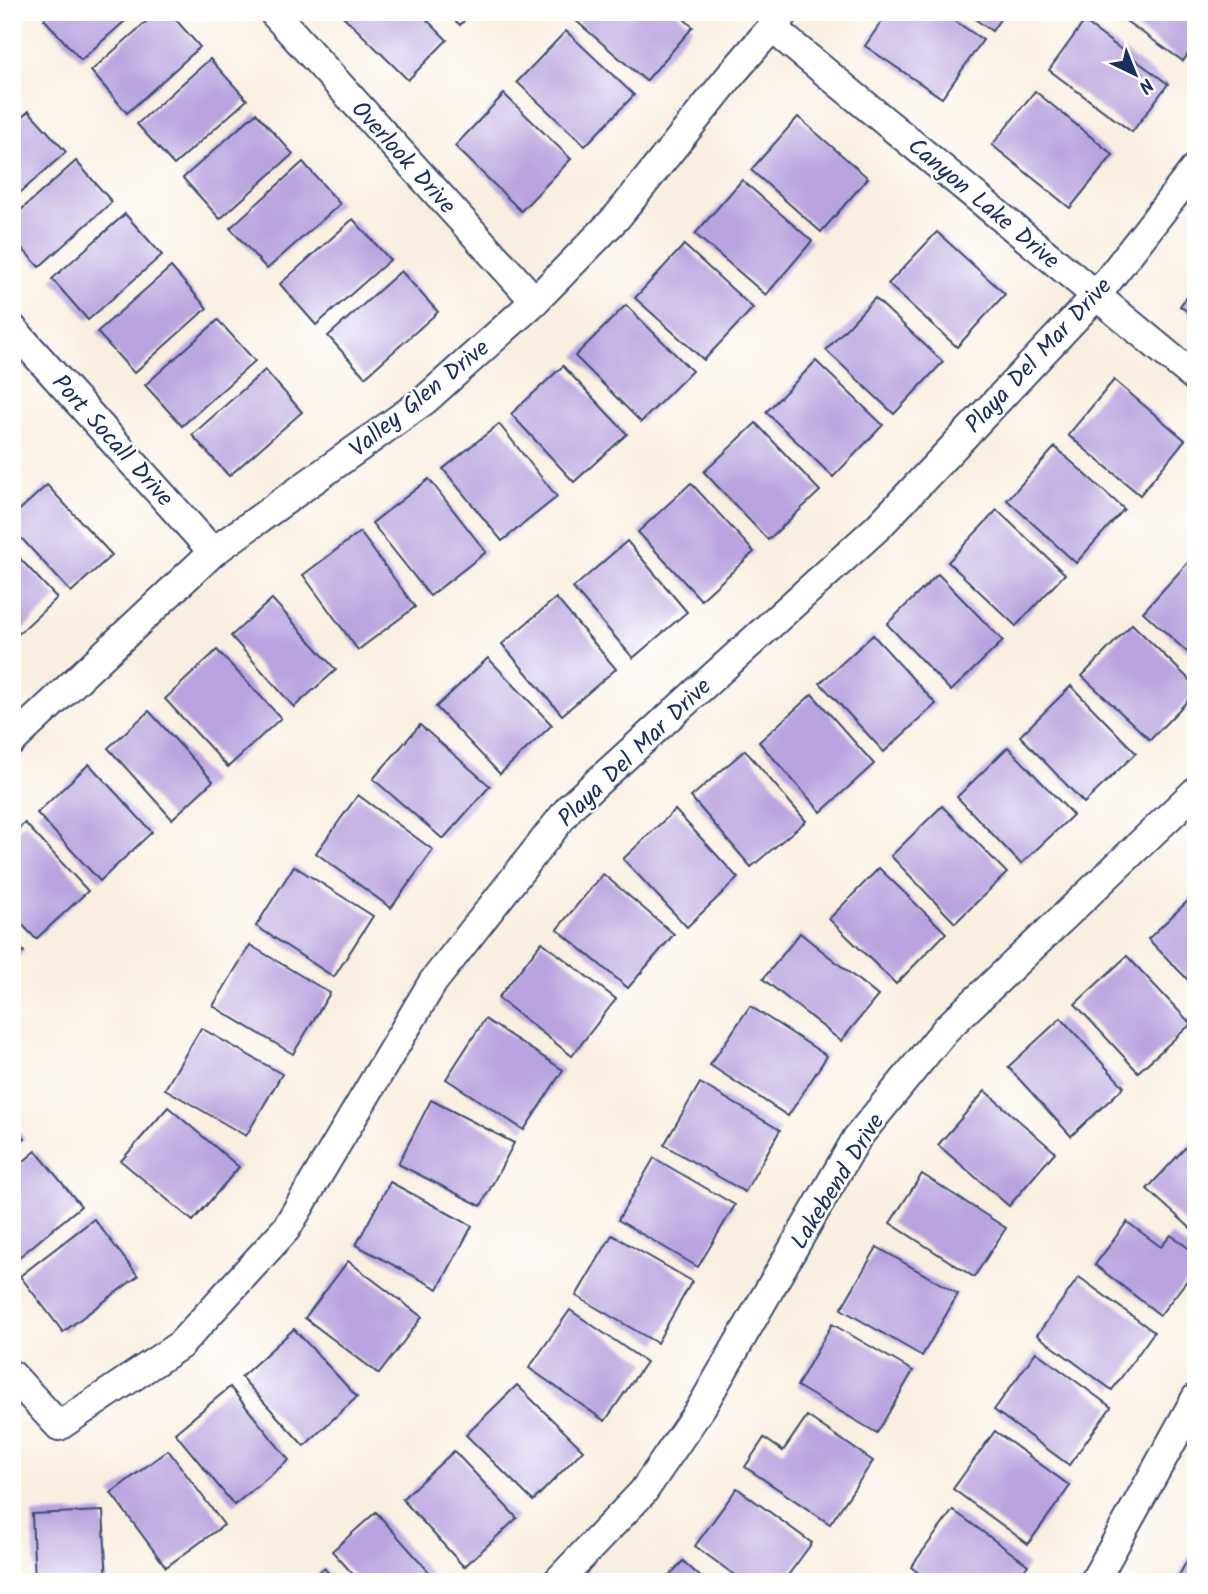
<svg xmlns="http://www.w3.org/2000/svg" width="1208" height="1594" viewBox="0 0 1208 1594" font-family="Kalam,sans-serif">
<style>
.building{fill:#b9a4df}
.lines{fill:none;stroke-linecap:round;stroke-linejoin:round}
.street-casing{stroke:#3c4c72;stroke-width:32}
.street{stroke:#fff;stroke-width:28}
.labels{text-anchor:middle;stroke-width:5;stroke-linejoin:round;paint-order:stroke}
.street-label{font-size:24px;fill:#1b2f5e;stroke:#fff}
</style>
<rect width="100%" height="100%" fill="#fff"/>
<filter id="ink" filterUnits="userSpaceOnUse"><feTurbulence type="fractalNoise" baseFrequency=".0143" numOctaves="2"/><feDisplacementMap in="SourceGraphic" scale="14" xChannelSelector="R" yChannelSelector="G"/><feConvolveMatrix kernelMatrix="1 2 1 2 8 2 1 2 1" color-interpolation-filters="sRGB"/></filter>
<filter id="wash" filterUnits="userSpaceOnUse"><feTurbulence type="fractalNoise" baseFrequency=".00686" numOctaves="4" result="noise"/><feDisplacementMap in="SourceGraphic" scale="28" xChannelSelector="R" yChannelSelector="G"/><feGaussianBlur stdDeviation="1.57" result="paint"/><feColorMatrix in="noise" values="0 0 0 0 0 0 0 0 0 0 0 0 0 0 0 0 0 1.4 0 .05"/><feComposite in="paint" operator="in"/></filter>
<g filter="url(#wash)">
<rect width="100%" height="100%" fill="#f9efe0"/>
<g id="blocks">
<!-- building -->
<g class="building">
<path d="M52 12H135L81 60 44 19Z"/>
<path d="M157 12H169L200 47 127 113 91 71Z"/>
<path d="M339 12H419L447 40 408 80Z"/>
<path d="M446 12H472L460 25Z"/>
<path d="M582 12H676L693 27 646 81 575 20Z"/>
<path d="M888 12H942L983 40 942 98 865 46Z"/>
<path d="M965 12H1005L992 31Z"/>
<path d="M1113 12H1196V43L1183 61Z"/>
<path d="M1084 22 1168 84 1132 132 1049 70Z"/>
<path d="M566 31 634 95 585 146 517 82Z"/>
<path d="M210 59 247 100 174 165 137 124Z"/>
<path d="M1035 91 1113 155 1070 208 992 145Z"/>
<path d="M504 94 571 159 521 211 455 146Z"/>
<path d="M29 111 66 152 12 200V126Z"/>
<path d="M256 113 293 154 220 219 183 178Z"/>
<path d="M798 117 868 178 821 232 751 170Z"/>
<path d="M76 161 112 202 39 267 12 237V218Z"/>
<path d="M303 162 340 204 267 269 230 228Z"/>
<path d="M742 180 812 241 766 295 695 234Z"/>
<path d="M125 214 162 255 88 320 52 279Z"/>
<path d="M353 219 390 260 316 325 280 284Z"/>
<path d="M937 232 1005 294 957 347 888 284Z"/>
<path d="M684 245 753 308 704 360 635 298Z"/>
<path d="M171 267 207 308 134 373 97 332Z"/>
<path d="M401 271 438 312 365 377 328 336Z"/>
<path d="M1196 285V318L1180 306Z"/>
<path d="M875 298 943 362 894 414 826 350Z"/>
<path d="M626 305 692 371 641 422 575 356Z"/>
<path d="M218 320 255 361 182 426 145 385Z"/>
<path d="M816 361 883 425 833 477 766 412Z"/>
<path d="M563 366 627 434 574 482 511 414Z"/>
<path d="M265 370 302 412 229 476 192 435Z"/>
<path d="M1114 380 1185 440 1140 495 1068 435Z"/>
<path d="M756 423 820 491 768 540 704 472Z"/>
<path d="M499 424 557 497 502 541 443 469Z"/>
<path d="M1055 447 1124 509 1076 563 1007 500Z"/>
<path d="M429 479 486 552 430 596 372 523Z"/>
<path d="M691 483 754 552 701 600 638 532Z"/>
<path d="M47 485 112 555 71 592 12 528V517Z"/>
<path d="M997 510 1065 574 1016 626 948 562Z"/>
<path d="M360 532 415 607 358 650 303 575Z"/>
<path d="M627 541 687 612 633 658 573 588Z"/>
<path d="M12 550 57 598 12 640Z"/>
<path d="M1191 559 1196 563V660L1143 612Z"/>
<path d="M938 574 1003 641 951 691 887 624Z"/>
<path d="M556 598 616 669 562 715 502 644Z"/>
<path d="M272 599 336 670 294 707 231 636Z"/>
<path d="M1132 624 1196 686V692L1150 740 1082 676Z"/>
<path d="M873 635 936 704 884 752 820 683Z"/>
<path d="M217 650 281 718 228 767 165 699Z"/>
<path d="M488 658 552 725 500 774 436 707Z"/>
<path d="M1071 686 1136 753 1084 803 1020 736Z"/>
<path d="M812 694 874 764 821 812 759 742Z"/>
<path d="M149 711 213 781 172 819 108 748Z"/>
<path d="M420 725 490 786 443 839 373 779Z"/>
<path d="M1008 747 1073 815 1021 864 957 797Z"/>
<path d="M745 750 806 821 751 867 691 797Z"/>
<path d="M89 764 152 832 100 881 37 813Z"/>
<path d="M358 795 433 850 391 908 316 853Z"/>
<path d="M942 806 1007 873 955 923 891 856Z"/>
<path d="M675 810 738 878 687 927 623 859Z"/>
<path d="M25 823 88 891 36 939 12 914V834Z"/>
<path d="M294 866 373 916 334 977 256 926Z"/>
<path d="M879 868 946 933 896 984 829 919Z"/>
<path d="M603 874 674 934 628 988 557 929Z"/>
<path d="M1191 898 1196 904V988L1148 939Z"/>
<path d="M800 933 878 996 841 1041 763 979Z"/>
<path d="M12 939 24 952 12 963Z"/>
<path d="M542 942 616 999 572 1056 498 998Z"/>
<path d="M250 945 330 993 293 1054 213 1006Z"/>
<path d="M1127 956 1191 1024 1138 1072 1075 1004Z"/>
<path d="M750 1006 827 1056 788 1116 710 1065Z"/>
<path d="M1061 1018 1124 1087 1071 1136 1008 1067Z"/>
<path d="M485 1019 563 1070 524 1130 446 1079Z"/>
<path d="M201 1028 282 1074 246 1136 165 1089Z"/>
<path d="M700 1083 780 1130 745 1192 664 1145Z"/>
<path d="M985 1091 1055 1152 1009 1206 938 1145Z"/>
<path d="M431 1100 514 1143 481 1206 398 1164Z"/>
<path d="M168 1107 239 1167 193 1221 121 1161Z"/>
<path d="M12 1124 25 1138 12 1149Z"/>
<path d="M1196 1136V1233L1147 1189Z"/>
<path d="M36 1151 81 1206 12 1263V1171Z"/>
<path d="M654 1158 735 1205 698 1267 618 1220Z"/>
<path d="M922 1174 1006 1228 974 1277 890 1223Z"/>
<path d="M390 1182 472 1226 438 1289 356 1245Z"/>
<path d="M94 1219 138 1276 63 1332 20 1276Z"/>
<path d="M1127 1222 1161 1247 1171 1235 1196 1254V1269L1160 1315 1095 1265Z"/>
<path d="M612 1235 692 1281 657 1343 576 1296Z"/>
<path d="M877 1247 958 1294 922 1356 841 1309Z"/>
<path d="M348 1261 422 1317 379 1374 305 1318Z"/>
<path d="M1079 1277 1154 1332 1112 1390 1037 1335Z"/>
<path d="M570 1310 646 1362 605 1421 529 1368Z"/>
<path d="M832 1324 913 1371 877 1433 797 1386Z"/>
<path d="M294 1329 357 1397 304 1446 241 1377Z"/>
<path d="M1036 1352 1111 1407 1069 1465 994 1410Z"/>
<path d="M517 1385 583 1450 533 1501 466 1435Z"/>
<path d="M230 1387 289 1460 234 1505 175 1433Z"/>
<path d="M807 1416 873 1461 830 1524 745 1467 764 1438 783 1451Z"/>
<path d="M995 1431 1070 1486 1028 1544 953 1489Z"/>
<path d="M168 1450 224 1525 166 1567 111 1493Z"/>
<path d="M454 1451 517 1518 464 1567 402 1499Z"/>
<path d="M737 1488 812 1543 783 1582H744L695 1546Z"/>
<path d="M953 1510 1028 1565 1016 1582H930L911 1567Z"/>
<path d="M103 1511 107 1582H35L32 1514Z"/>
<path d="M376 1512 438 1582H360L332 1551Z"/>
<path d="M1196 1544V1582H1178L1176 1581Z"/>
<path d="M683 1561 706 1582H663Z"/>
<path d="M324 1568 336 1582H308Z"/>
</g>
</g>
</g>
<g filter="url(#ink)">
<use href="#blocks" fill-opacity="0" stroke="#3c4c72" stroke-width="2"/>
<g class="lines">
<defs>
<g id="street">
<path d="M273 12 535 301"/>
<path d="M772 28 1196 378"/>
<path d="M12 328 213 552"/>
<path d="M12 741 213 552 425 400 535 301 617 217 730 76 785 12"/>
<path d="M12 1375 59 1426 180 1345 286 1229 433 982 571 806 878 527 1096 296 1196 167"/>
<path d="M557 1582 643 1492 702 1406 857 1138 946 1029 1196 791"/>
<path d="M1094 1582 1196 1398"/>
</g>
</defs>
<!-- street casing -->
<use href="#street" class="street-casing"/>
<!-- street -->
<use href="#street" class="street"/>
</g>
</g>
<g class="labels">
<!-- street labels -->
<g class="street-label">
<text transform="translate(404 157) rotate(48)" y="8">Overlook Drive</text>
<text transform="translate(984 203) rotate(40)" y="8">Canyon Lake Drive</text>
<text transform="translate(1038 355) rotate(-47)" y="8">Playa Del Mar Drive</text>
<text transform="translate(419 398) rotate(-39)" y="8">Valley Glen Drive</text>
<text transform="translate(113 440) rotate(48)" y="8">Port Socall Drive</text>
<text transform="translate(634 752) rotate(-44)" y="8">Playa Del Mar Drive</text>
<text transform="translate(837 1181) rotate(-58)" y="8">Lakebend Drive</text>
</g>
</g>
<!-- margin -->
<rect width="1208" height="1594" fill="none" stroke="#fff" stroke-width="42"/>
<!-- north arrow -->
<g transform="translate(1135 74) rotate(137)" stroke="#ffffff" stroke-width="5" paint-order="stroke">
<path d="M0-5L12 26L0 18L-12 26Z" fill="#1b2f5e"/>
<text y="-10" font-size="19" font-weight="bold" text-anchor="middle" fill="#1b2f5e">N</text>
</g>
</svg>
